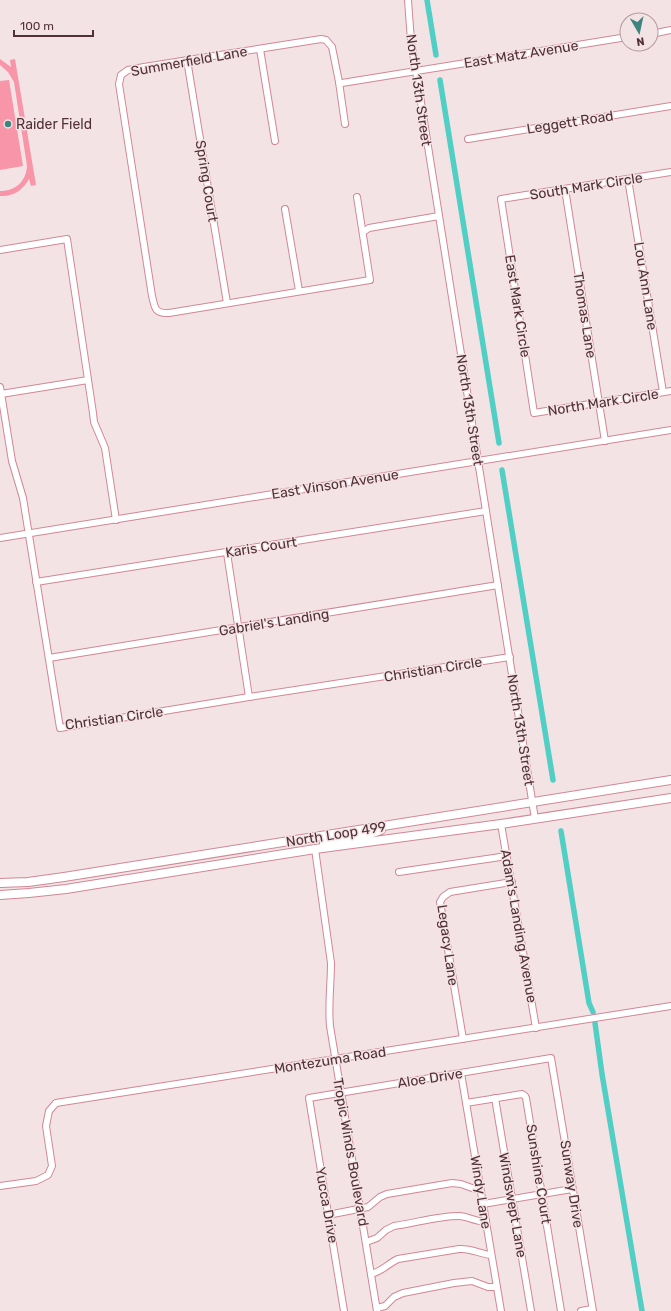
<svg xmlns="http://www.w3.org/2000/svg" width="671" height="1311" viewBox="0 0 671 1311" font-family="Rubik,sans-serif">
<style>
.green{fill:#f895a8}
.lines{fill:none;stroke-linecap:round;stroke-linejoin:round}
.canal{stroke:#52cfc5;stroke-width:5.5}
.minor-casing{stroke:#d28795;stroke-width:8}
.major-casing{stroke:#d28795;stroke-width:10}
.minor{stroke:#fff;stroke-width:6}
.major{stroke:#fff;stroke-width:8}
.poi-dot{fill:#3e857f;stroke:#f4e3e5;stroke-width:1.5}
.labels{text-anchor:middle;stroke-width:3;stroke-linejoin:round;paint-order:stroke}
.street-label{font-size:14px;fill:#513137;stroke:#f4e3e5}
.poi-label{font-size:14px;fill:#513137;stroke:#f4e3e5;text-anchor:start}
</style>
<rect width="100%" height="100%" fill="#f4e3e5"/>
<!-- green -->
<g class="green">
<path d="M0 59 11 67 10 60 15 59 36 185 31 186 29 179C23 190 13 197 0 196V191C16 191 26 181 27 166L14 82 8 72 0 65Z"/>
<path d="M9 80 23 166 0 170V81Z"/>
</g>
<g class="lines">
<!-- canal -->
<g class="canal">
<path d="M427 0 436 55"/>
<path d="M440 80 499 443"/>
<path d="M502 470 553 780"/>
<path d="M561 831 589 1003 593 1012"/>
<path d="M595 1023 602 1074 642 1311"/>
</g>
<defs>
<g id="minor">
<path d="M408 0 411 41 416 71 535 819"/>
<path d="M651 34 671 30"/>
<path d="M260 49 275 141"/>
<path d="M187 60 227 303"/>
<path d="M339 82 345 124"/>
<path d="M468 139 671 106"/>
<path d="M671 172 501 199 534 413 671 391"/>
<path d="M628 179 663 392"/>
<path d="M565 189 605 441"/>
<path d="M357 197 370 280 169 313C154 314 155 307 152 296L119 84 121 75 128 70 144 67 321 39 326 40 332 47 339 82 342 83 627 37"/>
<path d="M285 209 299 291"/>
<path d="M363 232 369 228 439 216"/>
<path d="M0 250 67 239 93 413 94 422 105 448 116 520"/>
<path d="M0 387 12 461 23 498 60 728 249 697 510 657"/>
<path d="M1 394 88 380"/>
<path d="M0 538 671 430"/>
<path d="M227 553 249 697"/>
<path d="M36 582 486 511"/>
<path d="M49 658 498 585"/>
<path d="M501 824 536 1028"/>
<path d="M315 849 331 963C331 984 328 1005 330 1026L377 1311"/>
<path d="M399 872 507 856"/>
<path d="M463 1039 440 902 443 897 450 892 512 882"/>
<path d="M461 1073 501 1311"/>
<path d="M495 1098 531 1311"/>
<path d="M466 1103 522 1094 525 1096 526 1098 561 1311"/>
<path d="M0 1186 36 1181 48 1175 52 1166 46 1126 49 1111 56 1103 671 1006"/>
<path d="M483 1204 572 1189"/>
<path d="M328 1215 368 1207 380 1197 387 1194 452 1183 461 1184 472 1188 480 1189"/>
<path d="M366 1242 377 1238 386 1230 394 1226C415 1223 438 1216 459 1216 469 1216 476 1223 486 1221"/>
<path d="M371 1274C383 1271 387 1264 398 1259L459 1249C471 1248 480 1254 491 1255"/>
<path d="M377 1308 385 1306 394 1297 403 1293 454 1283 472 1281 488 1287H497"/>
<path d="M344 1311 309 1098 551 1058 593 1311"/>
<path d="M581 1311 592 1309"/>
</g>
<g id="major">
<path d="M324 843 370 834 381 830"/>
<path d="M0 883 28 882 64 877 671 780"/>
<path d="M0 895 29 893 66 889 315 849 501 824 671 798"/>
</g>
</defs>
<!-- minor casing -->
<use href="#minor" class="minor-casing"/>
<!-- major casing -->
<use href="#major" class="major-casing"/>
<!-- minor -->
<use href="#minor" class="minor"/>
<!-- major -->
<use href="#major" class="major"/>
</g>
<!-- markers -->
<circle class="poi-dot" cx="8" cy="124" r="4"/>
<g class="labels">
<!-- street labels -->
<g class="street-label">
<text transform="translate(521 54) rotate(-9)" y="5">East Matz Avenue</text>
<text transform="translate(189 61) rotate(-10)" y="5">Summerfield Lane</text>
<text transform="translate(419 90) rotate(82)" y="5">North 13th Street</text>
<text transform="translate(570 122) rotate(-9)" y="5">Leggett Road</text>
<text transform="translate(207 181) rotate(81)" y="5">Spring Court</text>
<text transform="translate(586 186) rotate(-9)" y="5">South Mark Circle</text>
<text transform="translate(646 286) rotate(81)" y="5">Lou Ann Lane</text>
<text transform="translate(518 306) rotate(81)" y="5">East Mark Circle</text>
<text transform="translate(585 315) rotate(81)" y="5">Thomas Lane</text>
<text transform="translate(603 402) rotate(-9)" y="5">North Mark Circle</text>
<text transform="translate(470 410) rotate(81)" y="5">North 13th Street</text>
<text transform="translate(335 484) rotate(-9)" y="5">East Vinson Avenue</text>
<text transform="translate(261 547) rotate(-9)" y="5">Karis Court</text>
<text transform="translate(274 622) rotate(-9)" y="5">Gabriel's Landing</text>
<text transform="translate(433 669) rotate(-9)" y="5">Christian Circle</text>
<text transform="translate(114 718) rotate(-8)" y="5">Christian Circle</text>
<text transform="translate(521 730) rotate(81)" y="5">North 13th Street</text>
<text transform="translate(336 834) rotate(-9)" y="5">North Loop 499</text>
<text transform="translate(519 926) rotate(80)" y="5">Adam's Landing Avenue</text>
<text transform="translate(448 945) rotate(82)" y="5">Legacy Lane</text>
<text transform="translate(330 1060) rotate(-9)" y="5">Montezuma Road</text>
<text transform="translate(430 1078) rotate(-9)" y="5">Aloe Drive</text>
<text transform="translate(351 1152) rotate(80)" y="5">Tropic Winds Boulevard</text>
<text transform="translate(539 1174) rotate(81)" y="5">Sunshine Court</text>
<text transform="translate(572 1184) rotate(81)" y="5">Sunway Drive</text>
<text transform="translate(481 1192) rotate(81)" y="5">Windy Lane</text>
<text transform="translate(327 1205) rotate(80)" y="5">Yucca Drive</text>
<text transform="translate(513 1205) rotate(80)" y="5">Windswept Lane</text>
</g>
<!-- poi labels -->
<g class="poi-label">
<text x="16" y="129">Raider Field</text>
</g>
</g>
<!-- north arrow -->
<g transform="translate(639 32) rotate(171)"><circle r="19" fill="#f4e3e5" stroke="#b39c9f"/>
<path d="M0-3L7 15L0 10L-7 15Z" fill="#3e857f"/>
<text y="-6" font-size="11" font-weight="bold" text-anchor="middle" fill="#513137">N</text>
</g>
<!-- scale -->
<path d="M14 30v6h79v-6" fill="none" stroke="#513137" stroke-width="2"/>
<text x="20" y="30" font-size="12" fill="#513137" stroke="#f4e3e5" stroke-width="3" paint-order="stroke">100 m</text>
</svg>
